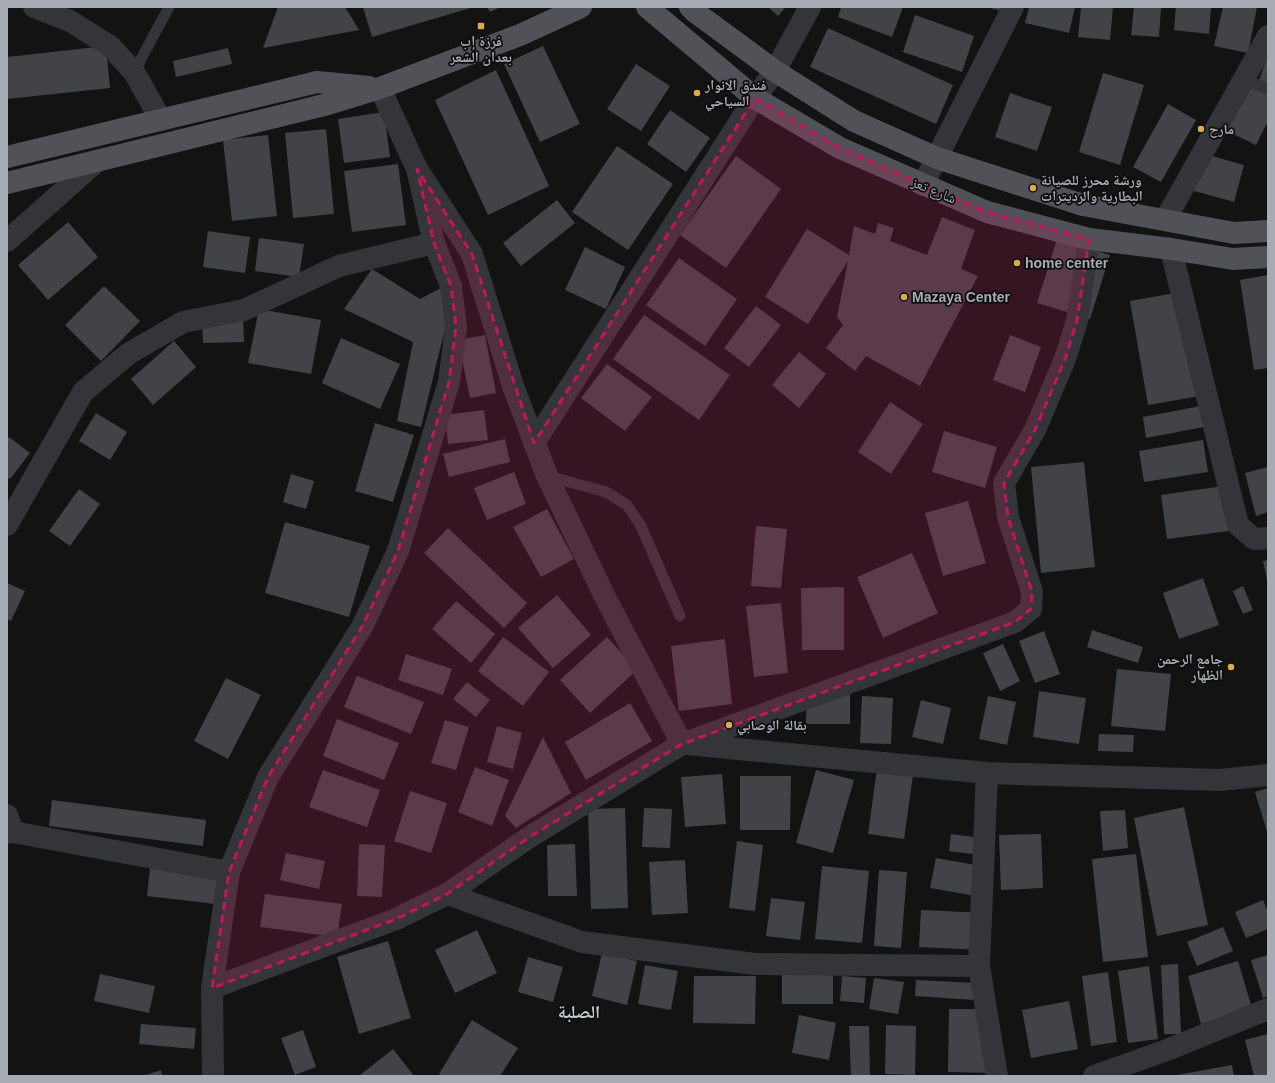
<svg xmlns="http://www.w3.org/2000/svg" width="1275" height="1083" viewBox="0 0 1275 1083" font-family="Arial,'Noto Naskh Arabic',sans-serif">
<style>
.building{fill:#424347}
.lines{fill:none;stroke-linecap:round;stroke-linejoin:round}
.lane{stroke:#343539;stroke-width:11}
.street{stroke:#343539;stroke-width:22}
.primary{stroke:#515257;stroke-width:22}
.marked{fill:#c2185b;fill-opacity:0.2;stroke:#c2185b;stroke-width:3;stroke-dasharray:8 5;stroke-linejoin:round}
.poi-dot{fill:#dbac44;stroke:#0e0e0f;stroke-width:1.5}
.labels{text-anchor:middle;stroke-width:3.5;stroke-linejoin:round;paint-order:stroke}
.poi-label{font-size:14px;font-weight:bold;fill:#a6aab3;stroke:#0e0e0f;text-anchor:start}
.street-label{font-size:14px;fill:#a6aab3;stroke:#0e0e0f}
.district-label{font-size:18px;font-weight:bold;fill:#c6c9cf;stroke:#0e0e0f}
</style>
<rect width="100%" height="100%" fill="#131314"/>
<!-- building -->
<g class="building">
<path d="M278 7H345L359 30 263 48Z"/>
<path d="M363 7H474L372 37Z"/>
<path d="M487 7H501L490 12Z"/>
<path d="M768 7H786L778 16Z"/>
<path d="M841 7H903L892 37 838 17Z"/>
<path d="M987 7H1009L1007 13Z"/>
<path d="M1029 7H1075L1069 33 1025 23Z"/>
<path d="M1081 7H1113L1110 40 1078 37Z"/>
<path d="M1134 7H1161L1159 37 1131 35Z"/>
<path d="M1176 7H1211L1209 34 1174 30Z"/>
<path d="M1223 7H1257L1248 53 1214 46Z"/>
<path d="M915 15 974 36 962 72 903 52Z"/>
<path d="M828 28 953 85 936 124 810 67Z"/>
<path d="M106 46 110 88 7 99V57Z"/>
<path d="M543 46 580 124 540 142 504 64Z"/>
<path d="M228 48 232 64 176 77 173 61Z"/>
<path d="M1268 55V86L1258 83Z"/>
<path d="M636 64 670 86 641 131 607 109Z"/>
<path d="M496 70 549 186 488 215 435 100Z"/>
<path d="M1103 73 1144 85 1120 165 1079 152Z"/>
<path d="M1248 83 1268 93V121L1256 145 1225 130Z"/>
<path d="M1010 93 1052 107 1037 151 995 137Z"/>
<path d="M1168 104 1196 120 1161 182 1133 167Z"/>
<path d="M670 110 710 138 686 172 647 144Z"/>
<path d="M384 112 390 157 344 163 338 119Z"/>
<path d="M326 129 334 214 293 218 285 133Z"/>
<path d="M268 135 277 216 232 221 223 140Z"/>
<path d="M617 146 673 184 628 250 572 212Z"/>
<path d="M1201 153 1244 165 1234 202 1191 190Z"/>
<path d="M736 156 781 189 726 268 680 235Z"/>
<path d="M398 164 406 225 352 232 344 171Z"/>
<path d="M557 200 575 223 521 266 503 243Z"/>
<path d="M942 217 975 230 961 269 978 276 920 386 866 356 855 371 826 348 843 325 837 317 848 261 808 324 765 297 807 229 849 255 854 226 875 234 878 223 894 228 890 241 927 255Z"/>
<path d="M68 222 98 257 48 300 18 265Z"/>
<path d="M208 231 250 237 245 273 203 267Z"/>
<path d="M259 238 304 244 299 277 255 271Z"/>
<path d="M1057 239 1110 255 1090 319 1037 303Z"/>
<path d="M585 247 625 267 606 309 565 290Z"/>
<path d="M679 258 737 299 705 346 646 305Z"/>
<path d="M372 269 420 299 443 287 451 304 421 427 397 421 413 342 344 309Z"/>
<path d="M1268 275V368L1254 370 1240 280Z"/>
<path d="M104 286 140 321 101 361 65 325Z"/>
<path d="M1181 292 1200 396 1148 405 1130 301Z"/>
<path d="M756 306 781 325 749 367 724 348Z"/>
<path d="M259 309 321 320 311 374 248 363Z"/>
<path d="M644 315 730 375 699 420 613 359Z"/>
<path d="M243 316 244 342 203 343 202 318Z"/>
<path d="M485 335 496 393 470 398 458 340Z"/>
<path d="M1010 335 1041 347 1025 392 993 380Z"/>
<path d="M341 338 400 364 380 409 322 383Z"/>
<path d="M174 341 196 367 153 405 131 379Z"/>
<path d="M799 352 826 374 799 408 772 385Z"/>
<path d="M607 364 652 397 625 431 581 398Z"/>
<path d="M890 402 923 424 891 474 858 452Z"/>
<path d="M1206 405 1209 426 1146 438 1143 417Z"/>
<path d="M484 410 488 440 448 444 445 415Z"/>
<path d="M96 413 127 432 110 460 79 441Z"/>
<path d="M375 423 414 435 393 502 355 491Z"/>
<path d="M944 431 997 447 985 488 932 472Z"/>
<path d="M9 437 30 453 10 479 7 477V440Z"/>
<path d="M505 439 510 462 449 477 443 454Z"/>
<path d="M1203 440 1208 472 1144 482 1139 451Z"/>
<path d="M1084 462 1095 567 1041 573 1031 467Z"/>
<path d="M1268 467V512L1256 516 1245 473Z"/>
<path d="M514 472 526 504 487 520 474 488Z"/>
<path d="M291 474 314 481 306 509 283 502Z"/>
<path d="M1223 486 1229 531 1167 539 1161 495Z"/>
<path d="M79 489 100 504 70 546 49 531Z"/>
<path d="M968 501 986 563 943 576 925 513Z"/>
<path d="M547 509 574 559 541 577 513 527Z"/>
<path d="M285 522 370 546 349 617 265 593Z"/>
<path d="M756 526 787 529 781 588 751 586Z"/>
<path d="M448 528 527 603 504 628 424 553Z"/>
<path d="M912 553 938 613 883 638 857 577Z"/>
<path d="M1268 560V580H1267L1263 561Z"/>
<path d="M1203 578 1219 625 1179 639 1163 593Z"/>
<path d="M7 583 25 591 11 621 7 619Z"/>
<path d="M1243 586 1253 610 1243 614 1233 591Z"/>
<path d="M844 587V650H802L801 588Z"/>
<path d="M557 595 591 635 553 668 518 628Z"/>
<path d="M456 601 495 634 471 663 432 629Z"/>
<path d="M781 603 788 673 754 677 746 606Z"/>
<path d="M1092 630 1143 647 1138 663 1087 647Z"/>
<path d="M1044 631 1060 674 1035 683 1019 641Z"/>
<path d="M503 637 549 672 523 706 478 671Z"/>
<path d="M607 637 637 670 590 713 560 680Z"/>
<path d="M725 639 732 704 679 711 671 646Z"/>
<path d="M1003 644 1020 681 1000 691 983 653Z"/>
<path d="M406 654 452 669 443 695 398 680Z"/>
<path d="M1117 669 1171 674 1165 731 1111 726Z"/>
<path d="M357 676 424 702 411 734 344 707Z"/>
<path d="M226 678 261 695 228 759 194 741Z"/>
<path d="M467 682 490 700 476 717 453 699Z"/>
<path d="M807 688 850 689V724H806Z"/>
<path d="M1039 691 1086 698 1079 744 1033 737Z"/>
<path d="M862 696 893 698 891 744 860 743Z"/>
<path d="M988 696 1016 702 1007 745 979 739Z"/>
<path d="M921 700 951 708 943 744 912 737Z"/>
<path d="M630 703 652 741 586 780 565 742Z"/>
<path d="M337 719 399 743 384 780 323 756Z"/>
<path d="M445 720 469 727 456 770 431 763Z"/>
<path d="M497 726 522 733 513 769 487 762Z"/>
<path d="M1099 734 1134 735 1133 752 1098 751Z"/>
<path d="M543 737 571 793 516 828 505 816Z"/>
<path d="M475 767 509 780 492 826 458 812Z"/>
<path d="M877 769 913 775 904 839 868 834Z"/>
<path d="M323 770 380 790 367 827 309 807Z"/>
<path d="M816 770 854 780 833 853 796 843Z"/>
<path d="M722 774 726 824 685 827 681 777Z"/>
<path d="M740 776H791L790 830H740Z"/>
<path d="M1268 788V835L1255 792Z"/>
<path d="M410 791 447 803 431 853 394 841Z"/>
<path d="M52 800 206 820 203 846 49 826Z"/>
<path d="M1184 807 1208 925 1157 936 1134 818Z"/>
<path d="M625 808 628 908 591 909 588 809Z"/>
<path d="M644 808 672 809 670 848 642 847Z"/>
<path d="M1125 810 1128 848 1103 851 1100 811Z"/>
<path d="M951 834 982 838 980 855 949 851Z"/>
<path d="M1041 834 1043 888 1001 890 999 835Z"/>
<path d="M737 841 763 845 755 911 729 908Z"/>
<path d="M359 844 385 845 382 897 357 896Z"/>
<path d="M575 844 577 896H548L547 845Z"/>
<path d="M286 853 325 861 319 889 280 880Z"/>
<path d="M1136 854 1148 957 1103 962 1092 859Z"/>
<path d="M936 858 992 868 987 898 930 888Z"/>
<path d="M151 859 220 866 216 904 147 896Z"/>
<path d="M685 860 688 913 652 915 649 862Z"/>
<path d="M822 866 869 871 862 943 815 939Z"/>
<path d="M879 870 907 872 901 948 874 946Z"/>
<path d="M265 894 342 904 337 937 260 927Z"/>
<path d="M771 898 805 902 800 940 766 936Z"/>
<path d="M1263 900 1268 912V929L1246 938 1235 912Z"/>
<path d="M921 910 984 913 983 950 919 947Z"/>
<path d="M1223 927 1233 951 1197 966 1187 942Z"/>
<path d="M477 930 497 973 455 993 435 950Z"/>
<path d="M388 941 411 1018 359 1034 337 957Z"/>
<path d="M602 953 637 961 627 1005 592 996Z"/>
<path d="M1268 955V996L1263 998 1251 960Z"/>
<path d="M528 957 563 967 553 1002 518 992Z"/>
<path d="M1238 961 1252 1008 1201 1024 1188 976Z"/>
<path d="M1178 964 1181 1034H1164L1161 965Z"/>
<path d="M645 965 678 971 671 1010 638 1004Z"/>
<path d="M1149 966 1158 1039 1128 1043 1118 971Z"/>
<path d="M1108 972 1117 1042 1091 1046 1082 976Z"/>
<path d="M100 974 155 986 149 1013 94 1001Z"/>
<rect x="782" y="975" width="51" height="29"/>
<path d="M694 976H756L755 1024 693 1023Z"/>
<path d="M842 976 866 978 864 1003 840 1001Z"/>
<path d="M874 978 904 982 898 1014 869 1009Z"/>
<path d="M916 980 975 983 974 1000 915 996Z"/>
<path d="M1069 1001 1078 1049 1031 1058 1022 1010Z"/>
<path d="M949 1009H997L996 1073 948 1072Z"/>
<path d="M799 1015 836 1023 829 1060 792 1053Z"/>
<path d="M472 1020 518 1048 500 1076H442L439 1074Z"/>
<path d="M141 1024 196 1028 194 1049 139 1044Z"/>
<path d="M886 1025 916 1026 915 1075 885 1074Z"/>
<path d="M849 1026H869L870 1076H851Z"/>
<path d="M303 1030 316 1067 295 1075 281 1038Z"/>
<path d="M1268 1034V1076H1254L1245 1040Z"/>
<path d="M393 1049 414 1076H359Z"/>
<path d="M1232 1065 1234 1076H1177V1075Z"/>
<path d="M161 1070 162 1076H143Z"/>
</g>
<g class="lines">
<!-- lane -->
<g class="lane">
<path d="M134 72 169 7"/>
<path d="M1244 79 1268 89"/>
<path d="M548 476 606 492 627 505 641 526 680 616"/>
</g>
<!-- street -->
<g class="street">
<path d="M34 7 70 21 110 46 134 72 161 120"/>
<path d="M380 88 417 169 472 254 513 386 547 476 605 597 682 744"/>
<path d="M923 185 1013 7"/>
<path d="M1165 220 1268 36"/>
<path d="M7 241 97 161"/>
<path d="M1171 249 1238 525 1254 539 1268 538"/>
<path d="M534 443 755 98 775 71 810 7"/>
<path d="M7 525 83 392 128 354 183 322 244 310 339 266 434 243"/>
<path d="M687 744 987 773 1220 780 1268 775"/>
<path d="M987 773 979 966 997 1076"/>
<path d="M7 815 13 832"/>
<path d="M7 833 13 832 229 872"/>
<path d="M447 894 582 942 755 964 979 966"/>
<path d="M212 988 396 919 447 894 531 836 682 744 1015 622 1031 609 1032 592 1008 517 1004 483 1035 430 1065 359 1077 321 1089 239"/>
<path d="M213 1076 212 988 229 872 268 777 362 627 398 551 449 382 456 327 451 286 434 243 417 169"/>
<path d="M1094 1076 1167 1050 1268 1009"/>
</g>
<!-- primary -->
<g class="primary">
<path d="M647 7 755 98 840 148 987 212 1089 239 1171 249 1233 259 1268 257"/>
<path d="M690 7 695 12 775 71 854 121 937 158 1083 205 1234 233 1268 231"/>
<path d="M7 157 317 82 369 87"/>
<path d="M7 183 328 104 380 88 520 35 581 7"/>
</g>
</g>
<!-- marked area -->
<path class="marked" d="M755 98 840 148 923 185 987 212 1089 239 1077 321 1065 359 1035 430 1004 483 1008 517 1032 592 1031 609 1015 622 682 744 531 836 447 894 396 919 212 988 229 872 268 777 362 627 398 551 449 382 456 327 451 286 434 243 417 169 472 254 534 443Z"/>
<!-- markers -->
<g class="poi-dot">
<rect x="477" y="22" width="8" height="8" rx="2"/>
<circle cx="697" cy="93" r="4"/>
<circle cx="1201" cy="129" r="4"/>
<circle cx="1033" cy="188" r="4"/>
<circle cx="1017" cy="263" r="4"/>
<circle cx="904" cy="297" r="4"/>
<circle cx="1231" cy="667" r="4"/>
<circle cx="729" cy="725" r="4"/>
</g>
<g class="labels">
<!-- poi labels -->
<g class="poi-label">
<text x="481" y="46" text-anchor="middle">فرزة إب<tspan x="481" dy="16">بعدان الشعر</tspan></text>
<text x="705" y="90">فندق الانوار<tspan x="705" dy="16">السياحي</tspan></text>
<text x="1209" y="134">مارح</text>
<text x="1041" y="185">ورشة محرز للصيانة<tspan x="1041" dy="16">البطارية والرديترات</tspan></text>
<text x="1025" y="268">home center</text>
<text x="912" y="302">Mazaya Center</text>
<text x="1223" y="664" text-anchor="end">جامع الرحمن<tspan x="1223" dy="16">الظهار</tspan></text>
<text x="737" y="730">بقالة الوصابي</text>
</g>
<!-- street labels -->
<g class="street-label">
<text transform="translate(934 190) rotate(23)" y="5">شارع تعز</text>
</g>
<!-- district labels -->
<g class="district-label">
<text x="579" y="1018">الصلبة</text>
</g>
</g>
<!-- border -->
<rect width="1275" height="1083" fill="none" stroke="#a6aab3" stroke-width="16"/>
</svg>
